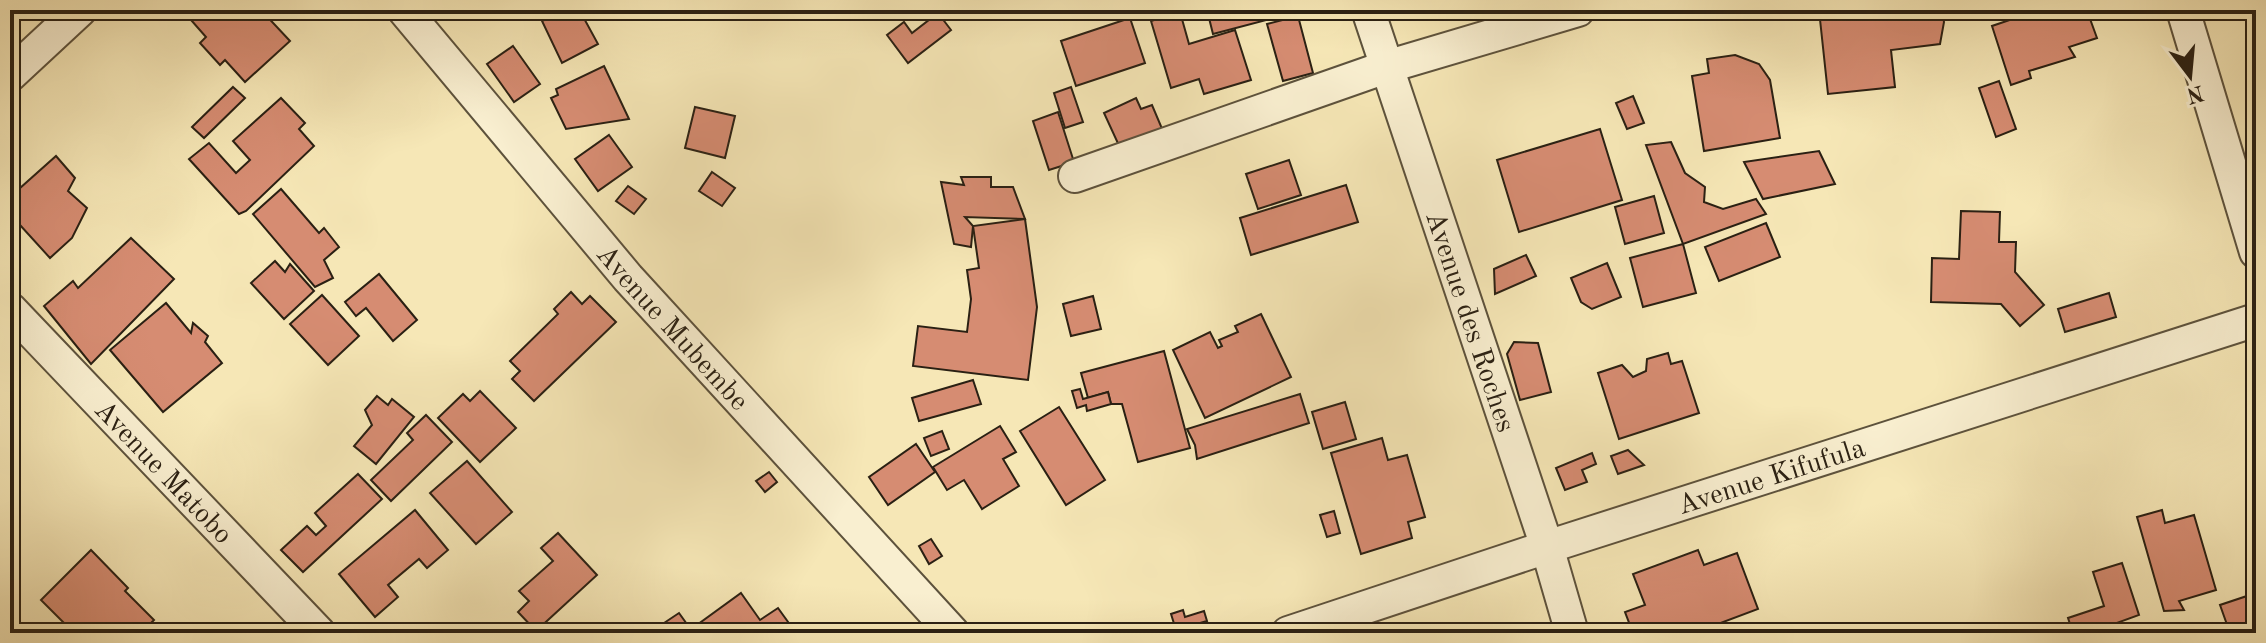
<svg xmlns="http://www.w3.org/2000/svg" width="2266" height="643" viewBox="0 0 2266 643" font-family="'Old Standard TT',serif">
<style>
.building{fill:#d68c72;stroke:#2a2013;stroke-width:2}
.lines{fill:none;stroke-linecap:round;stroke-linejoin:round}
.minor-casing{stroke:#5d523c;stroke-width:36}
.minor{stroke:#f9efd0;stroke-width:32}
.labels{text-anchor:middle;stroke-width:8;stroke-linejoin:round;paint-order:stroke}
.street-label{font-size:28px;fill:#2a2013;stroke:#f9efd0}
</style>
<rect width="100%" height="100%" fill="#f6e7b6"/>
<filter id="stains"><feTurbulence type="fractalNoise" baseFrequency=".0025" numOctaves="4"/><feColorMatrix values="0 0 0 0 .2 0 0 0 0 .09 0 0 0 0 .02 0 0 0 .5 -.17"/></filter>
<radialGradient id="worn" r=".72"><stop offset=".6" stop-color="#630" stop-opacity="0"/><stop offset="1" stop-color="#630" stop-opacity=".3"/></radialGradient>
<!-- building -->
<g class="building">
<path d="M186 10H261L290 41 245 82 225 60 220 65 200 43 206 37 184 12Z"/>
<path d="M564 10H569L570 15 580 11 598 44 562 63 542 21Z"/>
<path d="M1207 10H1296L1297 12 1213 34Z"/>
<path d="M1819 10H1942L1944 22 1940 44 1891 50 1895 87 1828 94Z"/>
<path d="M2096 10 2089 16 2097 38 2069 47 2075 57 2029 71 2031 78 2011 85 1992 26 2039 10Z"/>
<path d="M1180 12 1189 44 1235 30 1251 80 1204 94 1199 79 1171 88 1151 21Z"/>
<path d="M938 13 951 30 908 63 887 35 904 22 912 33Z"/>
<path d="M1298 16 1313 73 1283 81 1267 24Z"/>
<path d="M1130 18 1145 63 1076 86 1061 41Z"/>
<path d="M513 46 540 84 514 102 487 64Z"/>
<path d="M1735 55 1759 64 1770 80 1780 138 1704 151 1692 76 1709 73 1707 59Z"/>
<path d="M604 66 629 119 566 129 551 98 558 95 556 89Z"/>
<path d="M1999 81 2016 129 1996 137 1979 88Z"/>
<path d="M233 87 245 98 204 138 192 127Z"/>
<path d="M1071 87 1083 122 1065 128 1054 93Z"/>
<path d="M1633 96 1644 123 1627 129 1616 103Z"/>
<path d="M281 98 305 123 299 129 314 146 246 211 239 214 189 159 209 143 236 173 250 160 233 141Z"/>
<path d="M1136 98 1141 109 1152 105 1163 131 1121 150 1104 113Z"/>
<path d="M695 107 735 116 725 158 685 148Z"/>
<path d="M1058 112 1074 162 1049 170 1033 121Z"/>
<path d="M1600 129 1622 200 1519 232 1497 160Z"/>
<path d="M609 135 632 167 598 191 575 159Z"/>
<path d="M1671 142 1685 173 1705 187 1704 202 1723 209 1756 199 1766 214 1683 244 1646 145Z"/>
<path d="M1819 151 1835 184 1763 199 1744 162Z"/>
<path d="M56 156 75 178 68 191 87 208 72 238 50 258 10 214V197Z"/>
<path d="M1289 160 1301 195 1258 209 1246 174Z"/>
<path d="M712 172 735 188 722 206 699 191Z"/>
<path d="M961 177H991V187H1013L1025 219 965 217 973 226 971 247 954 244 941 182 964 185Z"/>
<path d="M1346 185 1358 222 1251 255 1240 218Z"/>
<path d="M628 186 646 199 634 214 616 201Z"/>
<path d="M281 189 319 233 324 228 339 247 324 260 333 278 315 287 253 214Z"/>
<path d="M1654 196 1664 233 1625 244 1615 207Z"/>
<path d="M1961 211 2000 212 1999 242H2016L2015 272 2044 305 2020 326 2001 304 1931 302 1932 258 1959 259Z"/>
<path d="M1025 219 1037 307 1028 380 913 366 918 326 967 332 971 299 967 270 979 268 973 226Z"/>
<path d="M1766 223 1780 257 1719 281 1705 247Z"/>
<path d="M131 238 174 279 91 364 44 306 73 281 78 288Z"/>
<path d="M1683 244 1696 293 1643 307 1630 258Z"/>
<path d="M1526 255 1536 276 1495 294 1494 269Z"/>
<path d="M275 261 285 272 290 264 314 291 284 319 251 283Z"/>
<path d="M1607 263 1621 297 1592 309 1581 302 1571 278Z"/>
<path d="M379 274 417 320 393 341 366 308 356 316 345 302Z"/>
<path d="M571 292 582 304 590 296 616 322 534 401 512 379 520 371 510 361 558 314 554 309Z"/>
<path d="M2109 293 2116 317 2065 332 2058 309Z"/>
<path d="M322 295 359 336 328 365 290 324Z"/>
<path d="M1093 296 1101 329 1071 336 1063 304Z"/>
<path d="M166 303 191 333 193 323 208 336 205 342 222 363 163 412 110 350Z"/>
<path d="M1261 314 1291 377 1205 418 1173 350 1210 332 1218 348 1222 346 1219 340 1238 332 1235 326Z"/>
<path d="M1514 342 1538 343 1551 392 1520 400 1507 354Z"/>
<path d="M1164 351 1190 448 1138 462 1122 404H1111L1108 392 1088 398 1081 373Z"/>
<path d="M1668 353 1671 364 1682 361 1699 413 1619 439 1598 373 1622 365 1633 377 1646 371 1647 359Z"/>
<path d="M973 380 981 404 919 421 912 398Z"/>
<path d="M1080 389 1083 399 1108 392 1111 404 1087 411 1086 405 1077 408 1072 391Z"/>
<path d="M480 391 516 428 480 462 438 418 463 394 470 401Z"/>
<path d="M1300 394 1309 423 1197 459 1195 445 1187 429Z"/>
<path d="M377 396 388 405 392 399 414 417 376 464 354 446 372 425 365 410Z"/>
<path d="M1345 402 1356 439 1323 449 1312 412Z"/>
<path d="M1059 407 1105 480 1066 505 1020 431Z"/>
<path d="M426 415 452 442 391 501 371 480 413 440 407 433Z"/>
<path d="M1000 426 1016 452 1003 459 1019 486 982 509 964 480 947 490 933 467Z"/>
<path d="M942 431 949 449 931 456 924 438Z"/>
<path d="M1382 438 1388 460 1407 455 1425 517 1408 522 1412 538 1361 554 1331 453Z"/>
<path d="M916 444 935 472 888 505 869 477Z"/>
<path d="M1628 450 1644 465 1618 474 1611 456Z"/>
<path d="M1592 453 1596 464 1582 470 1587 482 1565 490 1556 468Z"/>
<path d="M467 461 512 512 476 544 430 493Z"/>
<path d="M769 472 777 482 765 492 756 481Z"/>
<path d="M358 474 382 499 303 572 281 550 307 526 316 535 326 526 315 513Z"/>
<path d="M415 510 448 550 427 568 419 559 388 585 398 597 375 617 339 574Z"/>
<path d="M2162 510 2165 523 2194 515 2216 590 2179 601 2184 610 2164 611 2137 517Z"/>
<path d="M1334 511 1340 533 1327 537 1320 515Z"/>
<path d="M558 533 597 575 536 631 518 612 529 601 519 591 553 561 541 548Z"/>
<path d="M931 539 942 556 929 564 919 546Z"/>
<path d="M91 550 128 588 125 591 154 620 141 633H74L41 600Z"/>
<path d="M1698 550 1704 565 1737 553 1758 609 1694 633H1633L1625 612 1645 605 1633 574Z"/>
<path d="M2122 563 2139 615 2111 625 2114 633H2073L2068 618 2104 606 2093 572Z"/>
<path d="M741 593 760 620 778 608 796 633H692L690 630Z"/>
<path d="M2256 593V633H2230L2220 605Z"/>
<path d="M1183 610 1185 617 1204 611 1207 621 1176 630 1171 614Z"/>
<path d="M679 613 689 627 680 633H657L655 629Z"/>
</g>
<g class="lines">
<defs>
<g id="minor">
<path id="s1" d="M404 10 628 278 953 633"/>
<path id="s2" d="M1368 10 1547 547 1572 633"/>
<path d="M2183 10 2256 252"/>
<path d="M10 75 80 10"/>
<path d="M1075 176 1386 67 1578 10"/>
<path id="s3" d="M10 309 319 633"/>
<path id="s4" d="M1288 633 1547 547 2256 320"/>
</g>
</defs>
<!-- minor casing -->
<use href="#minor" class="minor-casing"/>
<!-- minor -->
<use href="#minor" class="minor"/>
</g>
<g class="labels">
<!-- street labels -->
<g class="street-label">
<text dy="10" stroke="none"><textPath href="#s2" startOffset="328">Avenue des Roches</textPath></text>
<text dy="10" stroke="none"><textPath href="#s1" startOffset="416">Avenue Mubembe</textPath></text>
<text dy="10" stroke="none"><textPath href="#s3" startOffset="224">Avenue Matobo</textPath></text>
<text dy="10" stroke="none"><textPath href="#s4" startOffset="508">Avenue Kifufula</textPath></text>
</g>
</g>
<!-- margin -->
<rect width="2266" height="643" fill="none" stroke="#f6e7b6" stroke-width="40"/>
<rect x="12" y="12" width="2242" height="619" fill="none" stroke="#2a2013" stroke-width="4"/>
<rect x="20" y="20" width="2226" height="603" fill="none" stroke="#2a2013" stroke-width="2"/>
<!-- north arrow -->
<g transform="translate(2190 76) rotate(164)" stroke="#f9efd0" stroke-width="6" paint-order="stroke">
<path d="M0-6L14 30L0 20L-14 30Z" fill="#2a2013"/>
<text y="-12" font-size="22" font-weight="bold" text-anchor="middle" fill="#2a2013">N</text>
</g>
<rect width="100%" height="100%" filter="url(#stains)"/>
<rect width="100%" height="100%" fill="url(#worn)"/>
</svg>
